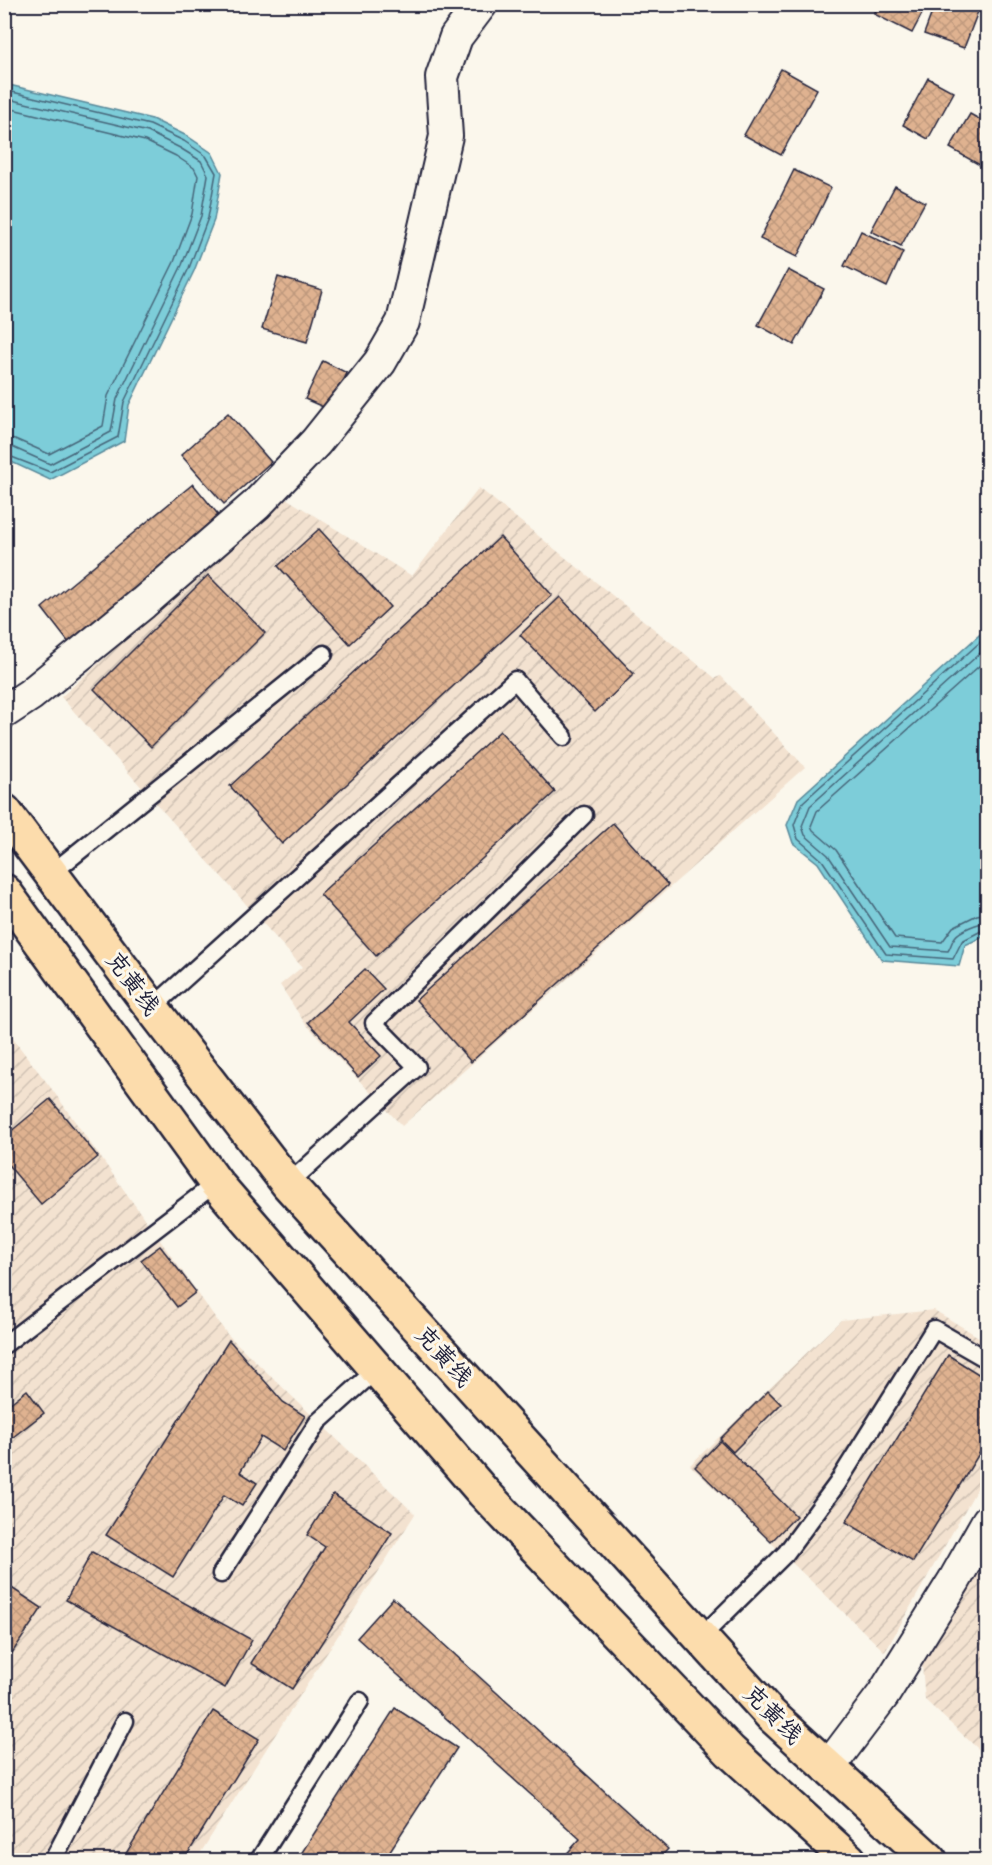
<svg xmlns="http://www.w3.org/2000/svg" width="992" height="1865" viewBox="0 0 992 1865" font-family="'Indie Flower','LXGW WenKai TC',sans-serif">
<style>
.industrial{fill:url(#industrial-furrows)}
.water{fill:#7dcdd9;stroke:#59899a;stroke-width:1.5}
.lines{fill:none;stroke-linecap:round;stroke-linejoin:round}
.shore{stroke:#46667a;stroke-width:1.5}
.building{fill:url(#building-cross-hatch);stroke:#22223b;stroke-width:1.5}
.service-casing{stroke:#22223b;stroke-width:21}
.minor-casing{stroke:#22223b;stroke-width:36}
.trunk-casing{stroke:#22223b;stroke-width:38}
.service{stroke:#fbf7ec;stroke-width:16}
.minor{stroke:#fbf7ec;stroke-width:32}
.trunk{stroke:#fcdcac;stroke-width:33}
.labels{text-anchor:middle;stroke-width:6;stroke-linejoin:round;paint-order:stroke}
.street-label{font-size:24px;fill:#22223b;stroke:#fbf7ec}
</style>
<defs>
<pattern id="industrial-furrows" width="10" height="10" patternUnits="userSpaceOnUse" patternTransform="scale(1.5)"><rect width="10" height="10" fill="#f3e2d0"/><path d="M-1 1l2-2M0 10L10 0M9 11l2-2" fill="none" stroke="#d0c2b4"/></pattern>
<pattern id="building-cross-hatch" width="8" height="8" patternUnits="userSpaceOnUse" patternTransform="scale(1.5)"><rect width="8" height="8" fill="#dfb290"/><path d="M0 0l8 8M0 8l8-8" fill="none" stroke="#bf997d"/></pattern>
</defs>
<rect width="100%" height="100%" fill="#fbf7ec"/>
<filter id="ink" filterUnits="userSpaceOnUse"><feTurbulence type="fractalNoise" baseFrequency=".0167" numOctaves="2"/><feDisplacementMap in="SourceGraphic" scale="12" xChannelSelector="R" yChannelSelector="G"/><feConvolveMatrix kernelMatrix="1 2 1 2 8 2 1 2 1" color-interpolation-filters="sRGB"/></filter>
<g filter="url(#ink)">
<!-- industrial -->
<g class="industrial">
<path d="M479 488 715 678 721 676 805 767 402 1126 304 1022 280 985 302 967 61 697 284 497 412 576Z"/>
<path d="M4 1027 51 1088 227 1334 415 1514 196 1860H5Z"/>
<path d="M934 1310 987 1342V1471L885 1652 690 1465 841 1320Z"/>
<path d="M987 1549V1757L925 1700 922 1665Z"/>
</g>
<!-- water -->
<g class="water">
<path d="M5 84 152 119 187 136 212 153 222 173 214 220 194 271 129 405 124 441 50 480 5 459Z"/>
<path d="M987 628V935L965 945 959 966 882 960 818 863 793 843 787 825 798 799Z"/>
</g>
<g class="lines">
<!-- shore -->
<g class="shore">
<path d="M4 90 150 125 184 141 206 156 216 173 208 218 189 268 124 402 118 437 50 472 4 454"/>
<path d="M4 98 148 132 180 148 201 161 208 175 201 216 182 265 117 399 111 432 50 464 12 447 4 446"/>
<path d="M4 107 145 141 176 156 194 168 198 176 192 214 174 262 108 396 103 426 49 454 15 439 4 437"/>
<path d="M988 635 803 802 794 825 798 839 822 860 886 954 953 959 962 941 983 930H988"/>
<path d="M988 646 810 806 802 826 805 835 828 855 890 947 948 951C951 947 951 942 955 937 960 930 978 923 988 922"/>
<path d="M988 658 817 811 811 826 813 830 836 850 895 938 942 942 953 927 977 915 988 913"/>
</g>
</g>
<!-- building -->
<g class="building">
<path d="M879 4H913L924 10 912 33 874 14Z"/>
<path d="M935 4H968L979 9 964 48 924 34Z"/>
<path d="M781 69 817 89 781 155 744 135Z"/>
<path d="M928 78 954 92 928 139 903 125Z"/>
<path d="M970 114 988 124V165L985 168 950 148Z"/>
<path d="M794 170 831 188 797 257 760 239Z"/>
<path d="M895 186 925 202 901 246 871 231Z"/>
<path d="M861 231 903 252 887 287 844 266Z"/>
<path d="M788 270 824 289 794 345 758 325Z"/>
<path d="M278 277 322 290 307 342 262 329Z"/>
<path d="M323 361 347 373 330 410 305 399Z"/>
<path d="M228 413 271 462 224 504 181 455Z"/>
<path d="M193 484 221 518 69 643 42 608Z"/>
<path d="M319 529 390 607 350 644 278 566Z"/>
<path d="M500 537 552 595 282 844 230 786Z"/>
<path d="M208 575 265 633 151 747 94 689Z"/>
<path d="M560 597 634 674 595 712 520 635Z"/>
<path d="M500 731 555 792 376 956 320 894Z"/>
<path d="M613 823 668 885 471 1062 416 1000Z"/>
<path d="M365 969 384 989 349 1022 381 1056 358 1077 308 1022Z"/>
<path d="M50 1099 98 1157 41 1204 4 1160V1137Z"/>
<path d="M160 1246 196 1292 177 1307 141 1260Z"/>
<path d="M229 1340 283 1402 305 1416 283 1451 261 1437 240 1472 257 1483 242 1506 224 1495 173 1577 106 1535Z"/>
<path d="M948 1355 988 1380V1439L913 1562 846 1522Z"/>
<path d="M27 1390 44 1413 4 1444V1408Z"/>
<path d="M768 1391 781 1404 733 1452 720 1439Z"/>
<path d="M720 1441 796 1516 771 1542 695 1467Z"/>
<path d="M333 1494 392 1533 292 1689 251 1663 325 1547 307 1535Z"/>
<path d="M92 1552 252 1640 225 1688 66 1600Z"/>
<path d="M4 1583 42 1608 4 1665Z"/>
<path d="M393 1598 668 1849 658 1860H561L580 1839 357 1638Z"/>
<path d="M395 1708 457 1748 384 1860H297Z"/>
<path d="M213 1711 259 1739 184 1860H122Z"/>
</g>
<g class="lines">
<defs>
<g id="service">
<path d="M52 873 324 654"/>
<path d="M152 1008 515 680 564 737"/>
<path d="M288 1184 417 1067 374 1023 584 815"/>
<path d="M4 1345 216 1183"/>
<path d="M221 1574 318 1422 377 1369"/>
<path d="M700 1638 786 1553 837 1484 934 1329 988 1360"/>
<path d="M53 1860 125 1721"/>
<path d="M259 1860 360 1701"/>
</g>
<g id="minor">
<path d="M4 712 30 695 143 603 256 505 316 442 380 362 403 322 446 136 442 77 456 37 481 4"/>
<path d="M828 1768 883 1695 954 1581 988 1521"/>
</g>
<g id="trunk">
<path d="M4 811 152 1008 288 1184 771 1715 930 1860"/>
<path d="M4 891 216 1183 483 1492 730 1751 849 1860"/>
</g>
</defs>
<!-- service casing -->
<use href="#service" class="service-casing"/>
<!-- minor casing -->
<use href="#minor" class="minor-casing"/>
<!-- trunk casing -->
<use href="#trunk" class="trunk-casing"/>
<!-- service -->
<use href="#service" class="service"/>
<!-- minor -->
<use href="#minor" class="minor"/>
<!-- trunk -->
<use href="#trunk" class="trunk"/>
</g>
</g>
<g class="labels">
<!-- street labels -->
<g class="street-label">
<text transform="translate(133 983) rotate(53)" y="8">克黄线</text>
<text transform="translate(444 1356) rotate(48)" y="8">克黄线</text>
<text transform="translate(773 1714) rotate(45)" y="8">克黄线</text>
</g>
</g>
<!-- margin -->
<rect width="992" height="1865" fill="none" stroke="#fbf7ec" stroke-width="24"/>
<rect x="12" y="12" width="968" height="1841" fill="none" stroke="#22223b" stroke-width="2" filter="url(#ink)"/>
</svg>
